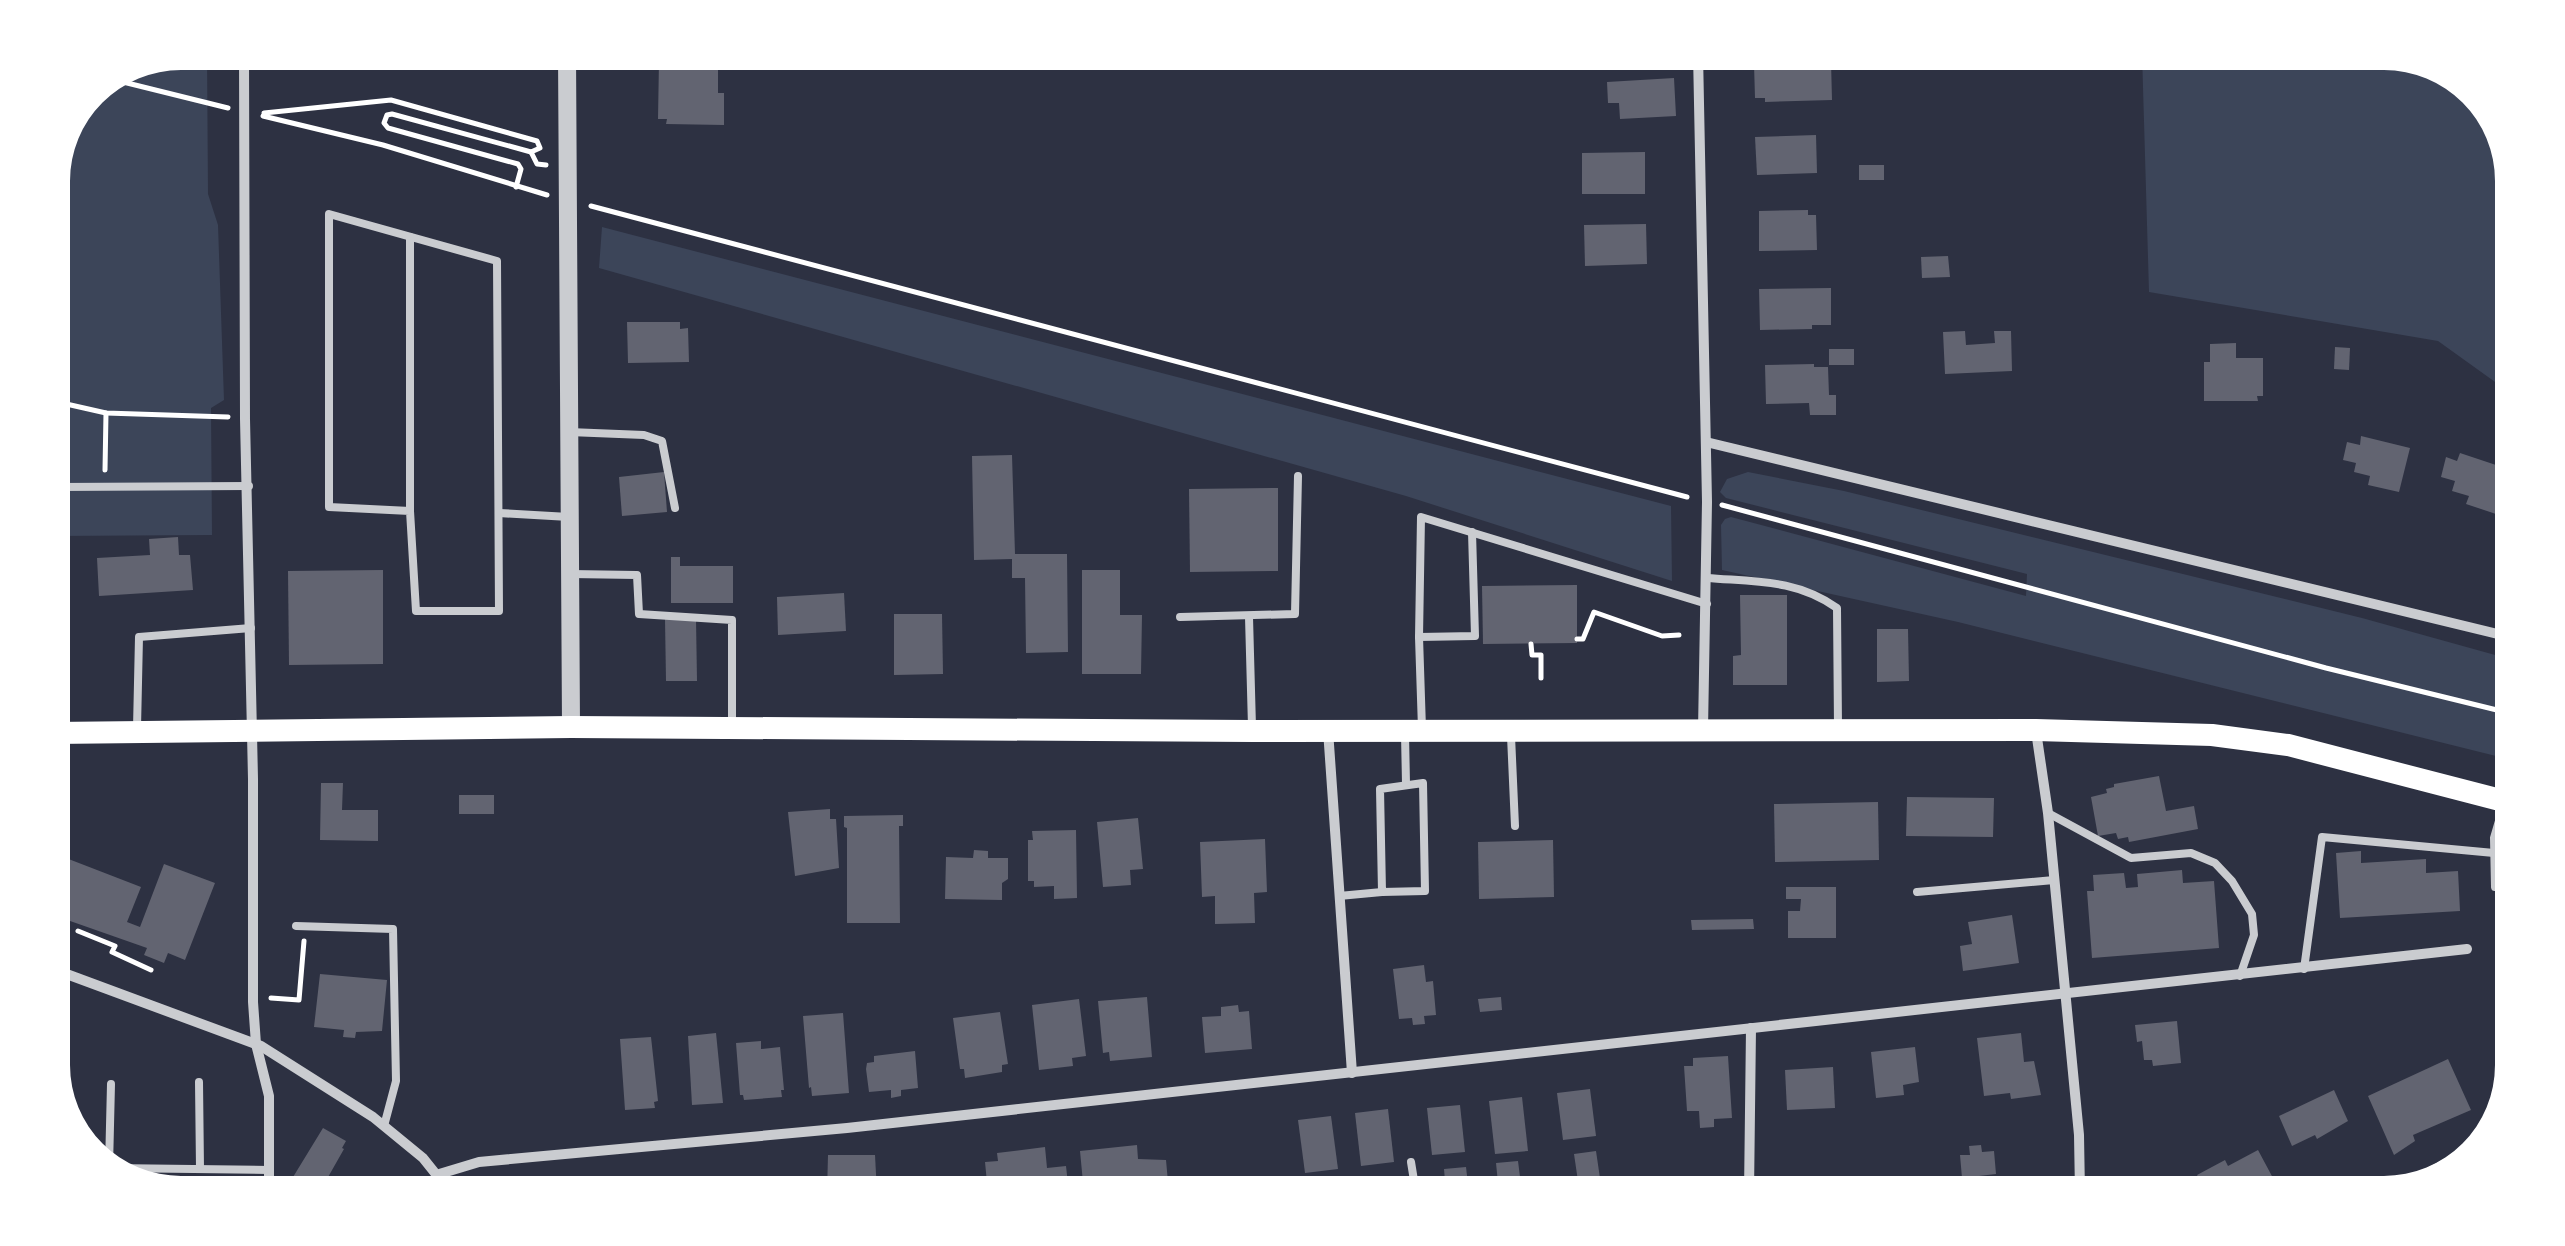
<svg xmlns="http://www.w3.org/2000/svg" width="2565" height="1246" viewBox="0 0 2565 1246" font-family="'Alegreya Sans',sans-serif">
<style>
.green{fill:#3c4559}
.building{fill:#626471}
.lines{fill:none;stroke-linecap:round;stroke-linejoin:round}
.path{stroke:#fff;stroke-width:5}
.service{stroke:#caccd0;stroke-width:8}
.minor{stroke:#caccd0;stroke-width:10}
.tertiary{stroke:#caccd0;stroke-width:18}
.primary{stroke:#fff;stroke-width:22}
</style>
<rect width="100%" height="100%" fill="#2d3142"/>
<!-- green -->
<g class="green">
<path d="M181 53H207L208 194 218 225 224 400 211 408 212 535 53 536V173L90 90Z"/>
<path d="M2142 53H2384L2441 65 2491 110 2512 173 2509 392 2438 341 2149 292Z"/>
<path d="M602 227 1671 506 1672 581 1406 496 599 268Z"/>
<path d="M1748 472 1844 491 2362 618 2506 658 2504 758 1958 622 1722 570 1721 525 1725 519 1731 517 2026 596 2027 574 1726 498 1720 492 1727 479Z"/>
</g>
<!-- building -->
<g class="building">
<path d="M659 60 718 61V93H724V125L666 124 667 119H658Z"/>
<path d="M1831 61 1832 100 1765 102V98H1755L1754 64Z"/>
<path d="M1674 78 1676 116 1620 119 1619 103H1608L1607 82Z"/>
<path d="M1816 135 1817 173 1757 175 1755 137Z"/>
<path d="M1645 152V194H1582V153Z"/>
<rect x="1859" y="165" width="25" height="15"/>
<path d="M1808 210V215H1816L1817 250 1759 251V211Z"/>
<path d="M1646 224 1647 264 1585 266 1584 225Z"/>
<path d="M1948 256 1950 277 1922 278 1921 257Z"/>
<path d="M1831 288V325H1812V329L1760 330 1759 289Z"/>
<path d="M627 322H680V329L688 328 689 362 628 363Z"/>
<path d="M1965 331 1966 345 1995 343 1994 331H2011L2012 371 1945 374 1943 332Z"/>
<path d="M2236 343V358H2263V396H2257L2258 401H2204V362H2210V344Z"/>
<path d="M2335 347 2350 348 2349 370 2334 369Z"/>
<rect x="1829" y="349" width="25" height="16"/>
<path d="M1814 364V367H1828L1829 395H1836V415H1810L1809 403 1766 404 1765 365Z"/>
<path d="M2361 436 2410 448 2399 492 2368 485 2370 476 2354 472 2356 463 2343 460 2347 442 2360 445Z"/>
<path d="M2460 453 2508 469 2496 514 2466 504 2469 496 2452 491 2455 481 2441 477 2446 457 2457 461Z"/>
<path d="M1012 455 1015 554H1067L1068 652 1026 653 1025 578H1012V559L974 560 972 456Z"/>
<path d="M664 472 667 512 622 516 619 477Z"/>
<path d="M1278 488V571L1190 572 1189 489Z"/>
<path d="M178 537 179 555H190L193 590 99 596 97 558 150 555 149 539Z"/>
<path d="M671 557H680V566H733V603H671Z"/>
<path d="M383 570V664L289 665 288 571Z"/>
<path d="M1082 570H1120V615H1142L1141 674H1082Z"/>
<path d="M1577 585V643L1483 644 1482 586Z"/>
<path d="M844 593 846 631 778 635 777 597Z"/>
<path d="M1740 595H1787V685H1733V656L1741 655Z"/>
<path d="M894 614H942L943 674 894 675Z"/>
<path d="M665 619H696L697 681H666Z"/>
<path d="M1877 629H1908L1909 681 1877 682Z"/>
<path d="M2159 776 2166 811 2194 806 2198 829 2129 842 2128 837 2118 839 2116 833 2098 836 2091 797 2107 793 2106 789 2114 787V784Z"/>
<path d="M321 783H343L342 810H378V841L320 840Z"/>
<rect x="459" y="795" width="35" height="19"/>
<path d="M1907 797 1994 798 1993 837 1906 836Z"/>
<path d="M1878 802 1879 860 1775 862 1774 804Z"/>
<path d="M830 809V819H836L839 868 795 876 788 812Z"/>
<path d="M903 815V826H899L900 923H847V828L844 827V816Z"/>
<path d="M1138 818 1143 869 1130 870 1131 885 1103 887 1097 822Z"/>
<path d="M1076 830 1077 898 1054 899V886L1034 887V881H1028V840H1033L1032 831Z"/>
<path d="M1265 839 1267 892 1254 893 1255 923 1215 924V896L1202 897 1200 842Z"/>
<path d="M1553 840 1554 897 1479 899 1478 842Z"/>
<path d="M974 850 988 851V858H1008V879L1002 883V900L945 899 946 857 973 858Z"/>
<path d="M2361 851V863L2426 859V873L2458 871 2460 911 2340 918 2336 853Z"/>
<path d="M53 853 141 887 127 922 140 927 164 864 215 883 185 960 168 953 164 963 144 955 147 948 53 915Z"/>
<path d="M2182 870 2183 883 2214 881 2219 948 2092 958 2087 891H2094L2093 875 2124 873 2126 888 2138 887 2137 874Z"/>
<path d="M1786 887H1836V938H1788V911H1800L1801 899H1786Z"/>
<path d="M2012 915 2019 963 1963 971 1960 946 1972 944 1968 922Z"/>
<path d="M1753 919 1754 929 1692 930 1691 920Z"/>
<path d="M1424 965 1426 982 1433 981 1436 1015 1424 1016 1425 1024 1413 1025 1412 1018 1399 1019 1393 969Z"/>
<path d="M320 974 387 980 382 1031 356 1032 355 1038 343 1037 344 1030 314 1027Z"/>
<path d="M1147 997 1152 1057 1110 1061 1109 1052 1103 1053 1098 1001Z"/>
<path d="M1501 997 1502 1010 1480 1012 1478 999Z"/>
<path d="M1079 999 1086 1056 1072 1058 1073 1066 1039 1070 1032 1005Z"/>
<path d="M1238 1005 1239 1012 1249 1011 1252 1049 1205 1053 1202 1017 1221 1016V1007Z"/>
<path d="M1000 1012 1008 1064 1002 1065V1072L965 1078 964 1069H960L953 1018Z"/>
<path d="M843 1013 849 1093 812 1096 811 1087 809 1088 803 1016Z"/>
<path d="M2177 1021 2181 1063 2153 1066 2152 1060H2144L2142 1041 2137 1042 2135 1025Z"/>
<path d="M716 1033 723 1103 692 1105 688 1036Z"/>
<path d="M2021 1033 2024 1062 2034 1061 2041 1095 2011 1099 2010 1093 1984 1096 1977 1038Z"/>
<path d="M651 1037 658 1101 654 1102 655 1108 625 1110 620 1039Z"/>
<path d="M761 1041V1049L780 1047 784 1090H781L782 1097 744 1100 743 1095H740L736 1043Z"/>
<path d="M1915 1047 1919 1082 1903 1085 1904 1095 1876 1098 1871 1052Z"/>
<path d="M915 1051 918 1088 901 1090V1096L891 1098V1090L869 1092 866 1069 867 1063 874 1062V1056Z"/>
<path d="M1728 1056 1732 1118 1714 1119V1127L1700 1128 1699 1111H1687L1684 1066H1693V1058Z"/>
<path d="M2448 1059 2471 1110 2413 1135 2415 1141 2394 1155 2368 1096Z"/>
<path d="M1833 1067 1835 1108 1787 1110 1785 1070Z"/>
<path d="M1590 1089 1596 1136 1563 1140 1557 1093Z"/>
<path d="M2334 1090 2348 1121 2317 1139 2315 1135 2292 1146 2279 1116Z"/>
<path d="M1522 1097 1528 1151 1495 1154 1489 1101Z"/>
<path d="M1460 1105 1465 1152 1432 1155 1427 1108Z"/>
<path d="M1388 1109 1394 1162 1361 1166 1355 1113Z"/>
<path d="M1331 1116 1338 1169 1305 1173 1298 1120Z"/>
<path d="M323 1128 346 1141 342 1148 344 1149 319 1193H294L298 1187 290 1182Z"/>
<path d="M1137 1145 1138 1159 1166 1160 1169 1193H1084L1080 1151Z"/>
<path d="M1981 1145 1982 1152 1994 1151 1996 1174 1962 1178 1960 1155H1970L1969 1146Z"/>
<path d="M1045 1147 1047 1168 1066 1166 1069 1193H988L985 1162 998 1161 997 1153Z"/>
<path d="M2258 1150 2281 1193H2207L2197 1175 2225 1160 2228 1166Z"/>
<path d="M1596 1151 1601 1185 1579 1188 1574 1154Z"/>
<path d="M828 1155H875L877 1193H827Z"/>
<path d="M1518 1161 1522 1193H1499L1496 1163Z"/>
<path d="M1466 1167 1469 1193H1446L1444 1169Z"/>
<path d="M1386 1177 1388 1193H1365L1364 1180Z"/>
<path d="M644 1185 645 1193H587V1190Z"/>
</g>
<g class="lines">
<!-- path -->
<g class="path">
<path d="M115 80 228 108"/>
<path d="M264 113 391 100 537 141 540 148 531 152 392 114 387 115 384 123 388 128 518 164 521 169 516 187"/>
<path d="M263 116 383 145 547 195"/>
<path d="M531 152 537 164 546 165"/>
<path d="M591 206 1687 497"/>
<path d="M53 401 106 413 228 417"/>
<path d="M105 470 106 413"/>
<path d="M1722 505 2326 668 2505 712"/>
<path d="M1577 639H1583L1594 612 1662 636 1679 635"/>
<path d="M1531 644 1532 655H1541V678"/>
<path d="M78 931 115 946 112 952 151 970"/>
<path d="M271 998 299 1000 304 941"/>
</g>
<!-- service -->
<g class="service">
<path d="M329 214 497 261 499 611H416L410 511 329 507Z"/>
<path d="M569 432 644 435 662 441 675 508"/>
<path d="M58 487 249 486"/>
<path d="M410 511V237"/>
<path d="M499 513 569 517"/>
<path d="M570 574 637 575 639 614 732 620V723"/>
<path d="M1707 578C1756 582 1796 579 1837 608L1838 727"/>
<path d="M1180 617 1295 614 1298 476"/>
<path d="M1249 617 1252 727"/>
<path d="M1419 637 1475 636 1472 532"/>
<path d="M137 728 139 637 251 628"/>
<path d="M1422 729 1419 637 1421 517 1707 604"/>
<path d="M1405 734 1406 784"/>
<path d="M1511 736 1515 826"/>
<path d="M1423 783 1425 891 1382 892 1380 789Z"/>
<path d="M2048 813 2131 858 2191 853 2215 863 2232 881 2252 914 2254 935 2240 976"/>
<path d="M2503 886 2495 887 2494 838 2504 804"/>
<path d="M1917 892 2054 880"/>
<path d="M1339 896 1382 892"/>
<path d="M296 926 393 929 396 1081 384 1126"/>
<path d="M2304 969 2322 837 2494 853"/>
<path d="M53 1001 58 971"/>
<path d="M199 1082 200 1169"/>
<path d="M1411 1162 1416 1193"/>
<path d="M109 1167 111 1084"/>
<path d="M110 1168 269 1170"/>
</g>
<!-- minor -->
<g class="minor">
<path d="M244 53 245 419 253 779V1002L256 1044 269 1096V1193"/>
<path d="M1698 53 1707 502 1703 730"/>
<path d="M1706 442 2506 636"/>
<path d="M1328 730 1352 1073"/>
<path d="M2036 731 2048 813 2079 1135 2080 1193"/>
<path d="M53 969 261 1046 373 1117 423 1158 451 1193"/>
<path d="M436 1175 479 1162 847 1128 2467 949"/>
<path d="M2394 1191 2476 1148"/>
<path d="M1749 1193 1751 1028"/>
</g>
<!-- tertiary -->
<path class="tertiary" d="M567 53 571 727"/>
<!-- primary -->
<path class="primary" d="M53 733 571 727 1252 731 2036 730 2212 735 2288 745 2504 801"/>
</g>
<!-- crop -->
<path d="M0 0H2565V1246H0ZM181 70H2384A111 111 0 0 1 2495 181V1065A111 111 0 0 1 2384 1176H181A111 111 0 0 1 70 1065V181A111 111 0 0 1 181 70Z" fill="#fff" fill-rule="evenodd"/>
</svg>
